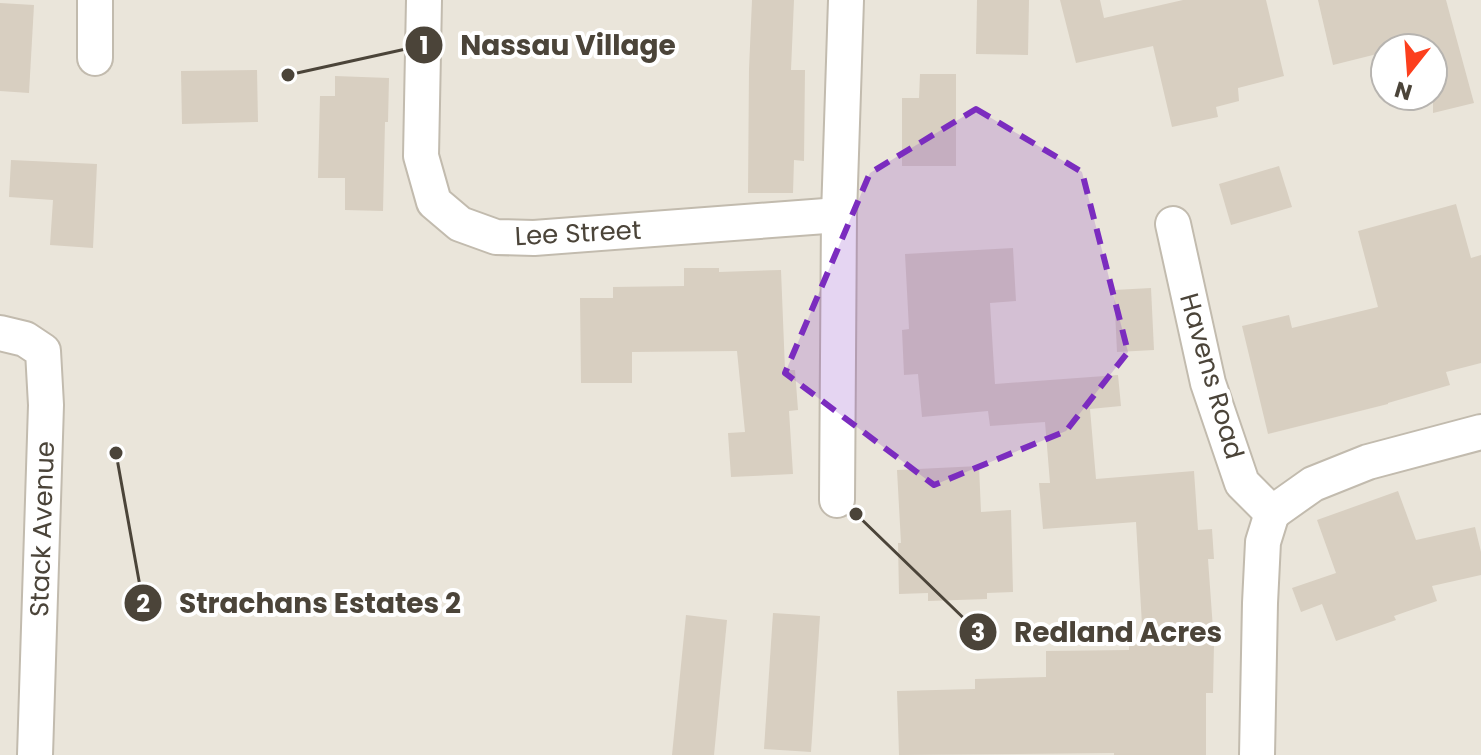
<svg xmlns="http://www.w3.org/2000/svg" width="1481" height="755" viewBox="0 0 1481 755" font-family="Poppins,sans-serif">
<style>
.residential{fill:#eae5da;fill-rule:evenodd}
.building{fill:#d8cfc1}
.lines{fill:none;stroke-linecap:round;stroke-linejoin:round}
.minor-casing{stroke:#c2bbae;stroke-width:38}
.minor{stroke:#fff;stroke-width:34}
.marked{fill:#7b2cbf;fill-opacity:0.2;stroke:#7b2cbf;stroke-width:6;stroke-dasharray:16 10;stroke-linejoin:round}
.labels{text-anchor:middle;stroke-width:8;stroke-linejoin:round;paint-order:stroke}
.street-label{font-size:26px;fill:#4b4439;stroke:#fff}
.leader{fill:none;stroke:#4b4439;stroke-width:3}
.callout-dot{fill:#4b4439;stroke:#fff;stroke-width:3}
.mark-label{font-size:24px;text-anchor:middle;font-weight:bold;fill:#fff}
.callout-label{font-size:28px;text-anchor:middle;font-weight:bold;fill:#4b4439;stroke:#fff;stroke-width:8;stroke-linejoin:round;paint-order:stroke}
</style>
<rect width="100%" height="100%" fill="#f6f3ec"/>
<!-- residential -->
<path class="residential" d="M0 0H1481V755H0ZM1385 48H1433V96H1385Z"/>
<!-- building -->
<g class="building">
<path d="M752 0H794L791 70H805L804 161 794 160 793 193H748L749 69Z"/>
<path d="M977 0H1029L1028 55 976 54Z"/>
<path d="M1060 0H1100L1104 18 1183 0H1266L1284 76 1238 88 1239 101 1216 107 1218 117 1172 127 1153 46 1076 63Z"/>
<path d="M1318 0H1446L1474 103 1433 113V48H1414L1413 45 1402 48H1385V52L1333 65Z"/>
<path d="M0 3 34 5 29 93 0 91Z"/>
<path d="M257 70 258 122 182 124 181 71Z"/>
<path d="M920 74H956V166H902V98H919Z"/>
<path d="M335 76 389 78 388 122H385L383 211 345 210V178H318L320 96H335Z"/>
<path d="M11 160 97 164 93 248 50 245 53 200 9 197Z"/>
<path d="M1279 166 1292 207 1231 225 1219 184Z"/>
<path d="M1456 204 1471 258 1481 255V363L1446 372 1450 385 1388 403V404L1268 434 1242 326 1289 315 1292 328 1378 307 1358 231Z"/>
<path d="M1013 248 1016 301 990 303 995 384 1118 375 1121 406 1090 409 1096 479 1194 471 1198 530 1212 529 1214 559H1208L1214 643 1213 693H1206V755H1114V753L899 755 897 691 975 689V679L1046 677V651L1129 650V642H1143L1136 522 1043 529 1039 483H1050L1045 422 990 426 988 411 922 417 918 374 904 375 902 330 909 329 905 254Z"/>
<path d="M684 268H719V272L781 270 785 370H795L798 410 789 411 793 474 731 477 728 433 745 432 737 351 632 352V383H581L580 298H613V287L684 286Z"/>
<path d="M1151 288 1154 350 1117 352 1114 290Z"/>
<path d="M979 466 981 512 1011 510 1013 592 987 593V599L928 601V593L899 594 898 543H901L897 470Z"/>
<path d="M1398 491 1416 540 1475 527 1481 552V575L1432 586 1437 601 1394 616 1396 620 1336 641 1322 604 1301 612 1292 588 1336 573 1317 520Z"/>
<path d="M773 613 820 616 811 752 764 749Z"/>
<path d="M686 615 727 620 714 755H672Z"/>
</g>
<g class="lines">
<defs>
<g id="minor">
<path d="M424 0 421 156 434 202 460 224 496 237 534 238 839 215"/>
<path d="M95 58V0"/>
<path d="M1173 224 1208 383 1242 483 1272 513"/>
<path d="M0 333 25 339 43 351 46 405 35 755"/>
<path d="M837 500 839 215 846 0"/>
<path d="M1272 513 1313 484 1368 462 1481 432"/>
<path d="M1257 755 1260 603 1263 542 1272 513"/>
</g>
</defs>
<!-- minor casing -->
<use href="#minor" class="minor-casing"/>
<!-- minor -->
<use href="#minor" class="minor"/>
</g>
<!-- marked area -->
<path class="marked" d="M976 109 1082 172 1128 352 1066 431 934 485 785 373 870 173Z"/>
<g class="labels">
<!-- street labels -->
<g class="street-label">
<text transform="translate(578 233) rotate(-3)" y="9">Lee Street</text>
<text transform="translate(1212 376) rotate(74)" y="9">Havens Road</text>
<text transform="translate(42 529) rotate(-88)" y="9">Stack Avenue</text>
</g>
</g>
<!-- callouts -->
<path class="leader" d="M288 75L424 45M116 453L143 603M856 514L978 632"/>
<g class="callout-dot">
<circle cx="288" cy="75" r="8"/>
<circle cx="116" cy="453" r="8"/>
<circle cx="856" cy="514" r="8"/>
<circle cx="424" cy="45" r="20"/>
<circle cx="143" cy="603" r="20"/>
<circle cx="978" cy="632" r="20"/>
</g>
<g class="mark-label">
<text x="424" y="54">1</text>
<text x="143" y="612">2</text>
<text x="978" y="641">3</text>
</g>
<g class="callout-label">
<text x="568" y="55">Nassau Village</text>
<text x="320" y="613">Strachans Estates 2</text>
<text x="1118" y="642">Redland Acres</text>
</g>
<!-- north arrow -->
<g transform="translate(1409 72) rotate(197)"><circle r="38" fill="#ffffff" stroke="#b7b4b0" stroke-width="2"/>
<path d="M0-6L14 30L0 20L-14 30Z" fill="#fc3f1d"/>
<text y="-12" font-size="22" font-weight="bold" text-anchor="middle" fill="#4b4439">N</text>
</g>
</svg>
